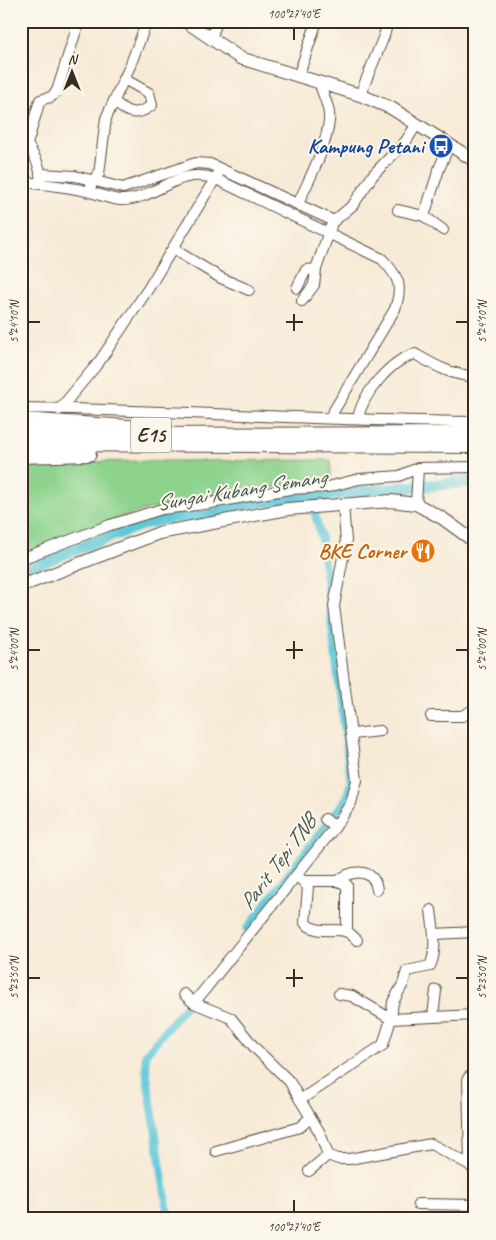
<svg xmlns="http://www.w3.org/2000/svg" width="496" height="1240" viewBox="0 0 496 1240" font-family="Caveat,sans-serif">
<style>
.green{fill:#8dd38d;stroke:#647e56}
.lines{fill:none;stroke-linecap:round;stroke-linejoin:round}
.canal{stroke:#5ec8d9;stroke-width:8}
.river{stroke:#5ec8d9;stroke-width:12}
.minor-casing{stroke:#57473a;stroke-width:12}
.major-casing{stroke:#57473a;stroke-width:14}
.highway-casing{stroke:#57473a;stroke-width:16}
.minor{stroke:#fff;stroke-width:10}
.major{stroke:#fff;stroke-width:12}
.highway{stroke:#fff;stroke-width:14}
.ticks{fill:none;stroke:#3b2a1e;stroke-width:2}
.labels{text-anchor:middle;stroke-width:4;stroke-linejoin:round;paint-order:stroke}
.shield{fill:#fbf7ec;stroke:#75685c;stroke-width:1}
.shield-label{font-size:20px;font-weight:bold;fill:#3b2a1e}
.transit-label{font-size:21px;font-weight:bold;fill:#164399;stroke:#fbf7ec;text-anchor:end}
.food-label{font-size:21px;font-weight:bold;fill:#c56008;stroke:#fbf7ec;text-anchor:end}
.water-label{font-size:22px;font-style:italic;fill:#465956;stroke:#fbf7ec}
.neatline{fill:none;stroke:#3b2a1e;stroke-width:2}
.ticks-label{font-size:12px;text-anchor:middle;fill:#3b2a1e}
</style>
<rect width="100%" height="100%" fill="#fbf7ec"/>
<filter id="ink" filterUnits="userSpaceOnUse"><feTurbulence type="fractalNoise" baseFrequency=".02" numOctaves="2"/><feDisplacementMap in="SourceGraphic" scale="10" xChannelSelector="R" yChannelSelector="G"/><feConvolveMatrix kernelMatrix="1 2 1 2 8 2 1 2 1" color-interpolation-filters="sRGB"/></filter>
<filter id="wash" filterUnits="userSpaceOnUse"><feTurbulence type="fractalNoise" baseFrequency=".0096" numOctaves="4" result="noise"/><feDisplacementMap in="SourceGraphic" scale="20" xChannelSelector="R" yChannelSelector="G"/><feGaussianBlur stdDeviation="1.12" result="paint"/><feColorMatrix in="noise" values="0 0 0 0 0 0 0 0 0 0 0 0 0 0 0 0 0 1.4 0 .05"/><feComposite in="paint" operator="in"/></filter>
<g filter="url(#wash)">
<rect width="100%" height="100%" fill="#f7ead6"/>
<!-- green -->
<path class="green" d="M331 460V480C270 488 209 495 150 509 107 520 62 537 21 555V462Z"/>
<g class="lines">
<!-- canal -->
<g class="canal">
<path d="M247 929 346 799 351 782 321 537 310 496"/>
<path d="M169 1219 147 1077 145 1055 193 997"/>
</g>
<!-- river -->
<path class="river" d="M21 570 146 523 174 517 207 516 245 504 274 500 475 481"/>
</g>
</g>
<g filter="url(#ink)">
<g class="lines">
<defs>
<g id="minor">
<path d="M211 39 217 21"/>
<path d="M298 77 317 21"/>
<path d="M360 95 384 36 388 21"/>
<path d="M114 101C127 114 137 117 152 105L149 93 124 79"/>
<path d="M41 174 75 176 123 188 196 163 210 164 334 221 353 205 373 175 406 141 417 124"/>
<path d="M40 181C42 167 34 156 27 144L40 100 51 97 57 91 79 21"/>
<path d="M21 182C43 184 65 186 86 191 97 193 109 199 120 200 155 201 178 165 216 179L382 259C399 277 403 285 395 309L330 417"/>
<path d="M91 186 93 180 99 174 106 118 130 66 147 21"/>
<path d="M298 204C309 179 326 149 329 121 331 109 323 96 320 84"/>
<path d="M398 210 424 216"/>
<path d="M443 230 424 216 439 169 449 145"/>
<path d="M173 249 221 278 249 290"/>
<path d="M297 288 306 270 316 269 331 226"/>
<path d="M302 301 314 285 316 269"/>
<path d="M21 408C172 410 324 421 475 422"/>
<path d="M59 410 99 362 148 289 218 174"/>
<path d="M358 419C362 394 391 360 415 354 436 366 449 374 475 377"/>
<path d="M416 504 418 468"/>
<path d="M21 559 110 525 162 509 205 504 290 489 328 487 359 479 399 476 418 468 475 467"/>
<path d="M431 716H462L475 709"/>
<path d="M353 734 380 731"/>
<path d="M325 819 335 827"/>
<path d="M297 875 308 887 305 923C317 935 336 927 347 932 351 933 354 938 357 940"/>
<path d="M305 881H338L347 885V932"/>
<path d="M338 881C352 869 375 868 377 890"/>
<path d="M434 934 475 932"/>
<path d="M184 994 194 1003 231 1018 254 1047 289 1081 320 1133 328 1155 338 1159H349L431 1144 470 1165 475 1172"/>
<path d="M339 994 352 996 391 1019 475 1015"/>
<path d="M194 1003 335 827 351 803 357 780 334 606 346 541 343 505"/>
<path d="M433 1017 436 990"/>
<path d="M300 1100 383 1045 391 1019 393 1002 403 984 407 971 430 966C438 949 433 928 431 910"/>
<path d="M216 1151 300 1127 310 1118"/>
<path d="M470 1165 468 1078 475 1073"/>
<path d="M309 1171 328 1155"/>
<path d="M418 1204 475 1205"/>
</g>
<g id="major">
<path d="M185 21 240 58 360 95 391 108 475 161"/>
<path d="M21 586 159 533 288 509 391 501 416 504 442 518 475 542"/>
</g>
<g id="highway">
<path d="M21 420 143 428"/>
<path d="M21 433 132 435 475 434"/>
<path d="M21 444 475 446"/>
<path d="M21 456 89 454"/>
</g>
</defs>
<!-- minor casing -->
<use href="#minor" class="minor-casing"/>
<!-- major casing -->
<use href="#major" class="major-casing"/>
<!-- highway casing -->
<use href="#highway" class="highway-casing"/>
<!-- minor -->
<use href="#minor" class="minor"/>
<!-- major -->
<use href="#major" class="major"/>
<!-- highway -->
<use href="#highway" class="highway"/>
</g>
</g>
<!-- ticks -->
<path class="ticks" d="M294 28V40M294 314V331M28 322H40M286 322H303M456 322H468M294 641V659M28 650H40M286 650H303M456 650H468M294 969V987M28 978H40M286 978H303M456 978H468M294 1200V1212"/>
<!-- icons -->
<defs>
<symbol id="bus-disc" viewBox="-11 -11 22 22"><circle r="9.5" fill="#1a4fb4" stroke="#fbf7ec"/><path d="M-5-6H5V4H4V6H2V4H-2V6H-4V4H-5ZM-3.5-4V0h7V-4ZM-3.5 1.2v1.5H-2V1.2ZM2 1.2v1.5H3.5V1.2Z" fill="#fff"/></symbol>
<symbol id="restaurant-disc" viewBox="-11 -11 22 22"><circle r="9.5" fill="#e8710a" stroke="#fbf7ec"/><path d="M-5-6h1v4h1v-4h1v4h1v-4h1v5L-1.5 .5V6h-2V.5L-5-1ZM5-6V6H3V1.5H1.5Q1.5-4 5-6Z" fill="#fff"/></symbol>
</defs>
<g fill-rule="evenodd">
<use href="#bus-disc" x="427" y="132" width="28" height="28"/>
<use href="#restaurant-disc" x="409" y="537" width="28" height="28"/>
</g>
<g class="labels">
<!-- shield labels -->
<rect class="shield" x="131" y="417.5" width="40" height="35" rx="4"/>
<g class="shield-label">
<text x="151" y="442">E15</text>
</g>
<!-- transit labels -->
<g class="transit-label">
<text x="424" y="153">Kampung Petani</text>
</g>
<!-- food labels -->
<g class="food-label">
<text x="406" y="558">BKE Corner</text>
</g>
<!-- water labels -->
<g class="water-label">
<text transform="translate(241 489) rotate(-9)" y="8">Sungai Kubang Semang</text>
<text transform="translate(277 862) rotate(-53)" y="8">Parit Tepi TNB</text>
</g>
</g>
<!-- margin -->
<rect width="496" height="1240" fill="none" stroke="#fbf7ec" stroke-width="55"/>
<!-- north arrow -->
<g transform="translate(72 72)" stroke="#fbf7ec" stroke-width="4" paint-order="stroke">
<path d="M0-4L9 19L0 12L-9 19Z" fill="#3b2a1e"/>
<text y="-8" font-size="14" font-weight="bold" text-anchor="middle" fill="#3b2a1e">N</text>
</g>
<rect x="28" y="28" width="440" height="1184" class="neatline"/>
<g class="ticks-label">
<text x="294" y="18">100°27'40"E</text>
<text transform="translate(14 322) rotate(-90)" y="4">5°24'10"N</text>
<text transform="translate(482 322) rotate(-90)" y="4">5°24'10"N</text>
<text transform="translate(14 650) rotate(-90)" y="4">5°24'00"N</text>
<text transform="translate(482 650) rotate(-90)" y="4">5°24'00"N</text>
<text transform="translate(14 978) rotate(-90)" y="4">5°23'50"N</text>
<text transform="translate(482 978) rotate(-90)" y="4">5°23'50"N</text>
<text x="294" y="1231">100°27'40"E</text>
</g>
</svg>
